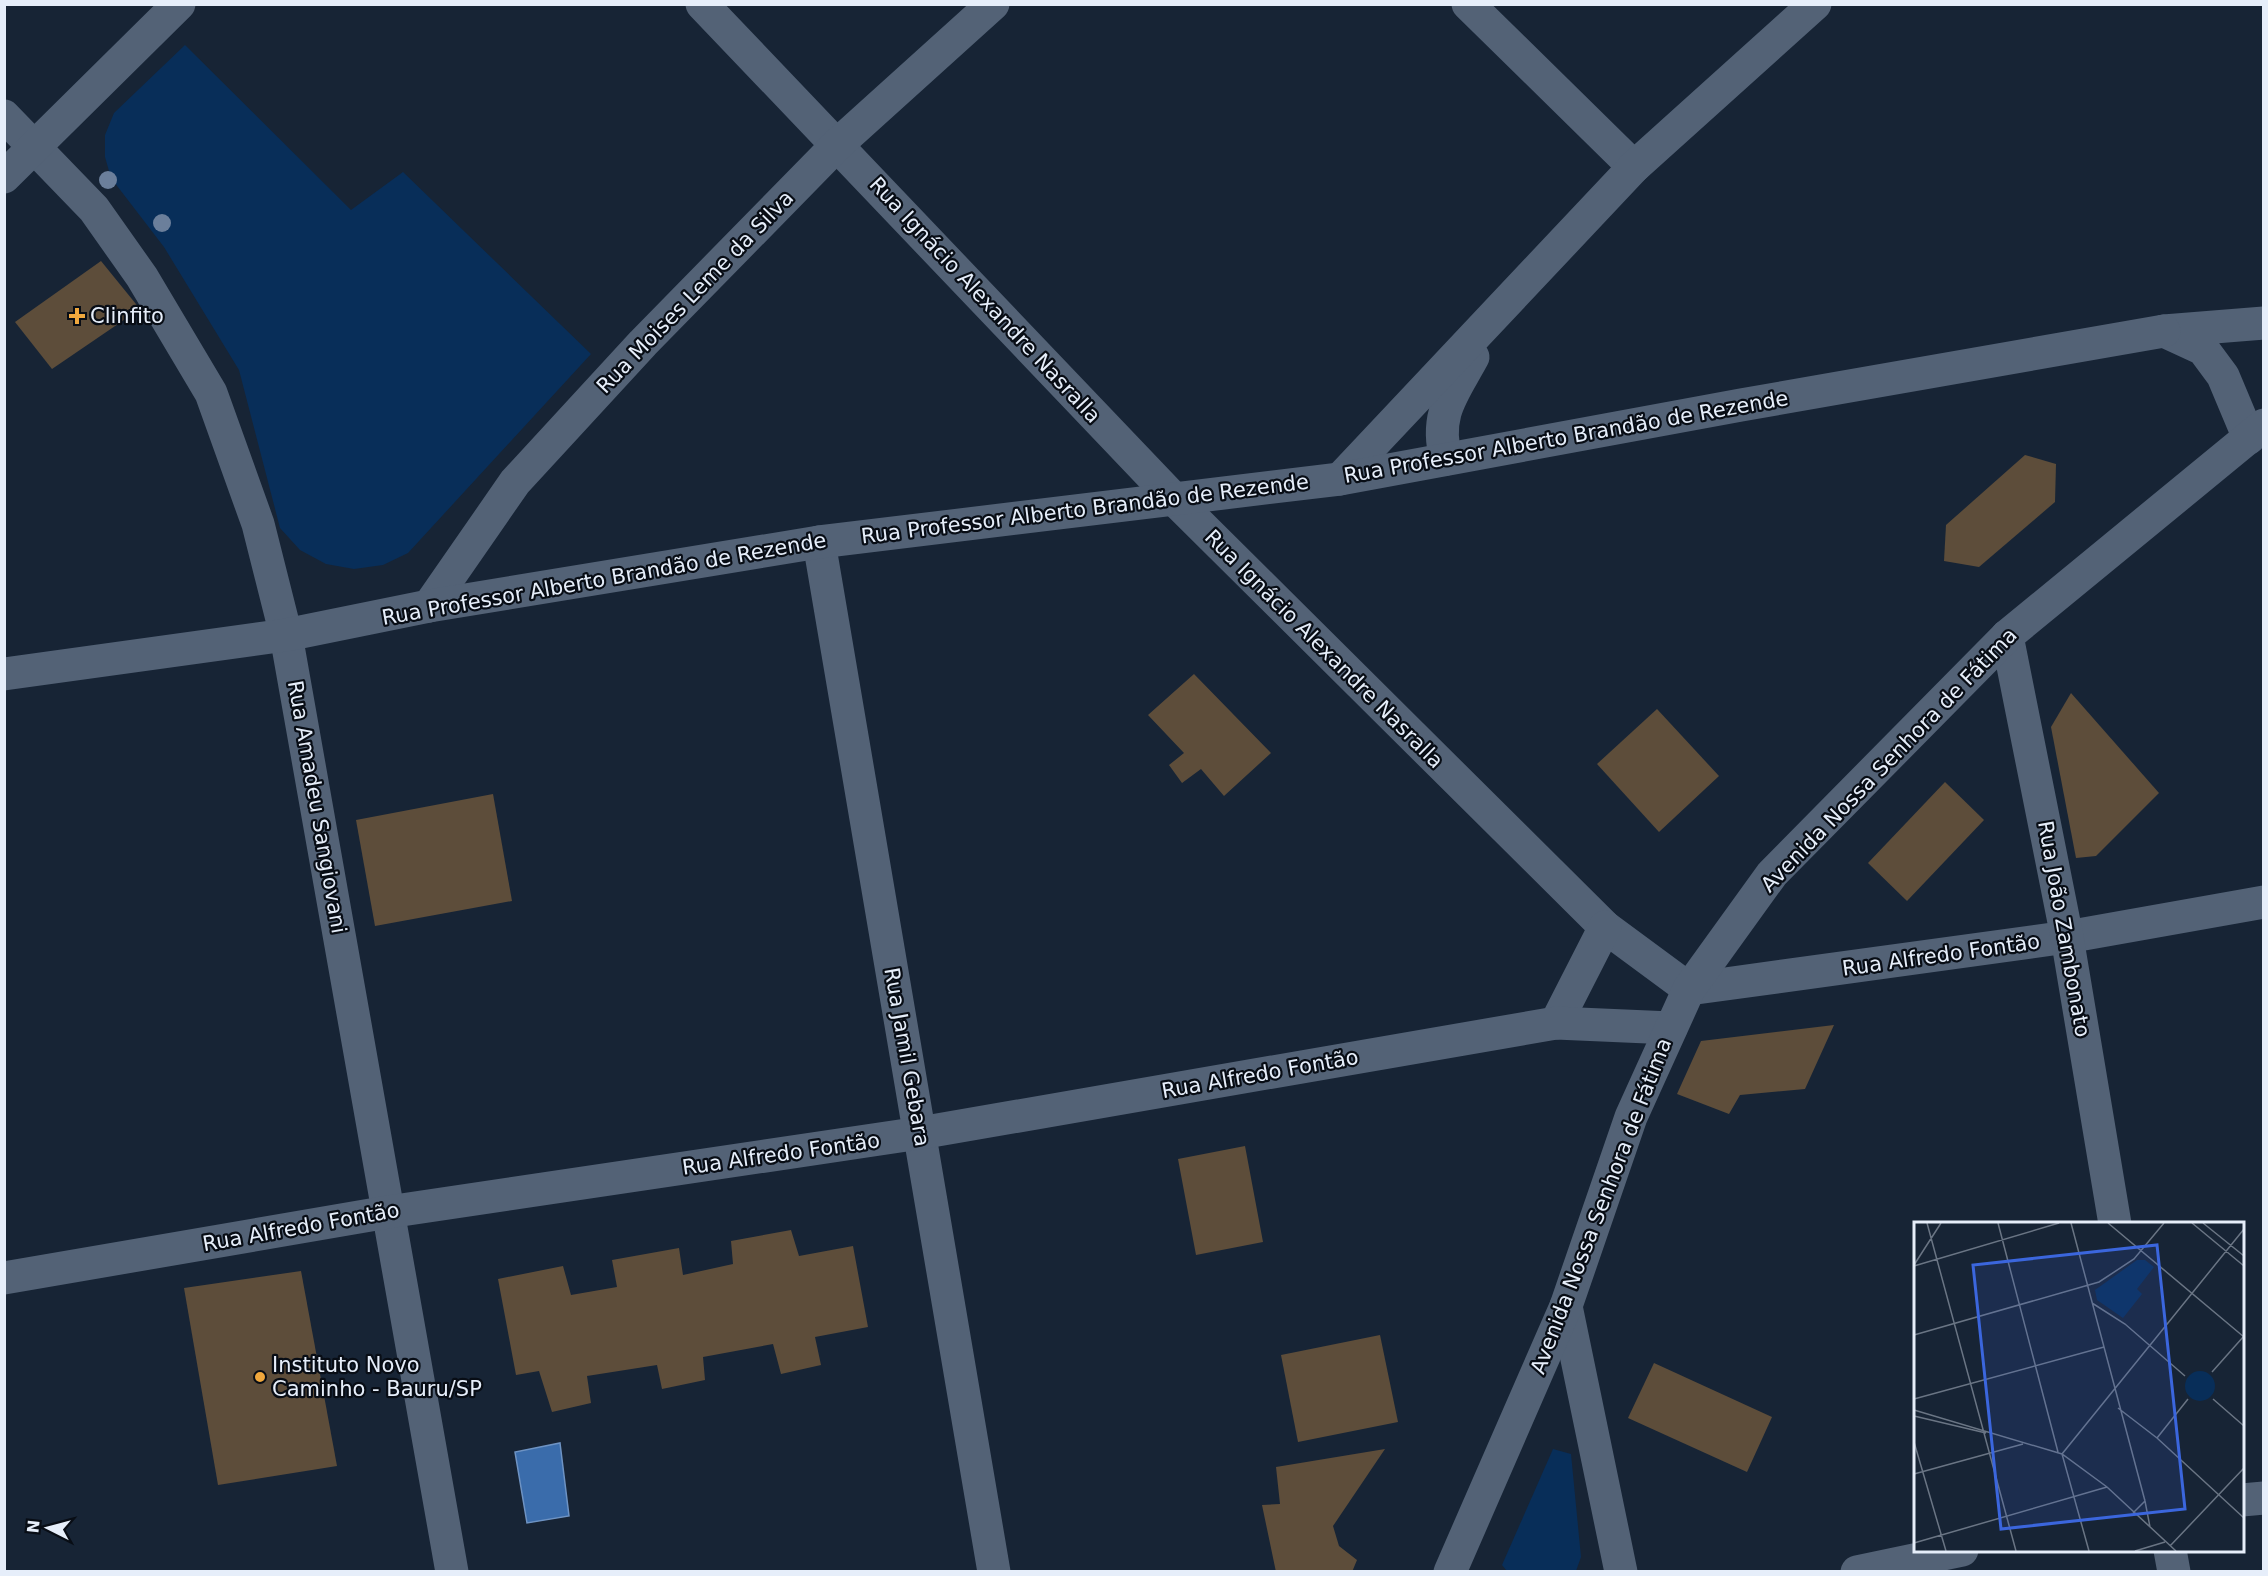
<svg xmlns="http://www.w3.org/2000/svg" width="2268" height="1576" viewBox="0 0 2268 1576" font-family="'DejaVu Sans',sans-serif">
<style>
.green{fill:#082e59}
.water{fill:#3a6cab;stroke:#6e93c3;stroke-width:1.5}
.building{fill:#5d4d3a}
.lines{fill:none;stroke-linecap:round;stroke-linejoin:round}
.minor{stroke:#536276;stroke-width:33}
.tree{fill:#6b7f9b}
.poi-dot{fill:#efa73d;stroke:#080d15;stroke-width:2}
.labels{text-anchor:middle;stroke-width:4.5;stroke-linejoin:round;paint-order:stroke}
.street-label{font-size:21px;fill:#e6eefa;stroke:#080d15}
.poi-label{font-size:21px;fill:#e6eefa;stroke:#080d15;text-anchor:start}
.inset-road{fill:none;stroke:#6a7584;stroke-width:1.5}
.view{fill:#3b66dd;fill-opacity:0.15;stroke:#3b66dd;stroke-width:3}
.inset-edge{fill:none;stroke:#e6eefa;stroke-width:3}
</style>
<rect width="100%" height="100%" fill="#172435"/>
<!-- green -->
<g class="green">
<path d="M185 45 351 210 403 172 591 354 408 553 383 565 354 569 326 564 300 550 280 528 239 370 164 247 111 178 105 157V135L114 113Z"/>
<path d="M1553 1449 1571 1454 1581 1557 1576 1571H1507L1502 1565Z"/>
</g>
<!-- water -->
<path class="water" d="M560 1443 569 1516 527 1523 515 1452Z"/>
<!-- building -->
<g class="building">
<path d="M101 261 140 309 52 369 15 322Z"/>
<path d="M2025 455 2056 464 2055 502 1979 567 1944 561 1946 525Z"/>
<path d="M1194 674 1271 753 1224 796 1201 769 1182 783 1169 765 1184 753 1148 715Z"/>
<path d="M2071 693 2159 793 2096 856 2076 858 2051 727Z"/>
<path d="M1657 709 1719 776 1659 832 1597 764Z"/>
<path d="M1945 782 1984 820 1907 901 1868 863Z"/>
<path d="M493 794 512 901 375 926 356 820Z"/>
<path d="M1834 1025 1805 1089 1740 1095 1729 1114 1677 1094 1701 1041Z"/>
<path d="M1245 1146 1263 1242 1196 1255 1178 1159Z"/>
<path d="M791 1230 799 1256 853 1246 868 1327 815 1337 821 1365 781 1374 773 1344 703 1357 705 1380 662 1389 657 1365 587 1376 591 1403 552 1412 539 1371 516 1375 498 1279 563 1266 571 1295 617 1287 612 1260 679 1248 683 1275 733 1264 731 1241Z"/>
<path d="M301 1271 337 1466 218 1485 184 1288Z"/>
<path d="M1380 1335 1398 1422 1298 1442 1281 1355Z"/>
<path d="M1654 1363 1772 1417 1747 1472 1628 1418Z"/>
<path d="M1385 1449 1333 1526 1339 1546 1357 1560 1352 1572H1276L1262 1505 1280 1504 1276 1467Z"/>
</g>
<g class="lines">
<!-- minor -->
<g class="minor">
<path d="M702 4 1173 498 1605 927 1689 989 2067 937 2264 902"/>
<path d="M1468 4 1634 167"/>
<path d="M4 116 94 209 142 277 211 393 258 524 286 635 452 1572"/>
<path d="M4 177 179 4"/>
<path d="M2249 438 2223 376 2203 349 2164 331 2264 323"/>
<path d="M1446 459C1434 414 1453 394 1473 357"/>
<path d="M1340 479 1634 167 1815 4"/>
<path d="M819 542 994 1572"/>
<path d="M429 606 515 482 643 343 838 144 993 4"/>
<path d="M2007 636 2067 937 2115 1224"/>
<path d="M4 674 286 635 429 606 819 542 1340 479 1741 405 2164 331"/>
<path d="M1556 1023 1605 927"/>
<path d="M4 1278 388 1212 920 1133 1556 1023 1671 1028"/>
<path d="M1566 1306 1621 1572"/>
<path d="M2242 1500 2264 1498"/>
<path d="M2170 1550 2174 1572"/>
<path d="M1450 1572 1566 1306 1631 1117 1689 989 1772 874 2007 636 2264 425"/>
<path d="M1857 1572 1962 1550"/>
</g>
</g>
<!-- trees -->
<g class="tree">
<circle cx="108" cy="180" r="9"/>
<circle cx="162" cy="223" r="9"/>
</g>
<!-- markers -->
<g class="poi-dot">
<path d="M74 307h6v6h6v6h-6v6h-6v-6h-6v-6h6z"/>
<circle cx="260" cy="1377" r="6"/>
</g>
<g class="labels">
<!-- street labels -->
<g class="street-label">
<text transform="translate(695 292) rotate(-46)" y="7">Rua Moises Leme da Silva</text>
<text transform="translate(985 300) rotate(47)" y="7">Rua Ignácio Alexandre Nasralla</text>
<text transform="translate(1566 437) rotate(-10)" y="7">Rua Professor Alberto Brandão de Rezende</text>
<text transform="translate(1085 509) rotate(-7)" y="7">Rua Professor Alberto Brandão de Rezende</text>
<text transform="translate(604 579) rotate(-10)" y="7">Rua Professor Alberto Brandão de Rezende</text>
<text transform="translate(1324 649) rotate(45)" y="7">Rua Ignácio Alexandre Nasralla</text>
<text transform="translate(1889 760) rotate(-46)" y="7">Avenida Nossa Senhora de Fátima</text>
<text transform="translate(317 807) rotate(80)" y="7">Rua Amadeu Sangiovani</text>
<text transform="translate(2064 929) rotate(80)" y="7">Rua João Zambonato</text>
<text transform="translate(1941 955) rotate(-8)" y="7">Rua Alfredo Fontão</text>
<text transform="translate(907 1057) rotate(80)" y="7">Rua Jamil Gebara</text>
<text transform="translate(1260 1074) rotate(-10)" y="7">Rua Alfredo Fontão</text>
<text transform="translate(781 1154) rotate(-8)" y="7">Rua Alfredo Fontão</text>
<text transform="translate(1601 1206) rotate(-69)" y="7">Avenida Nossa Senhora de Fátima</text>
<text transform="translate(301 1227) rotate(-10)" y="7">Rua Alfredo Fontão</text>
</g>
<!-- poi labels -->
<g class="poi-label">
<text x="90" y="323">Clinfito</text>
<text x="272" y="1372">Instituto Novo<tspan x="272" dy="24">Caminho - Bauru/SP</tspan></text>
</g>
</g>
<!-- overview -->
<g transform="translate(1914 1222)">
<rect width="330" height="330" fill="#172435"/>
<path d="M223 38H231L240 45 223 67 228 72 209 96 183 78 181 68ZM271 164a15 15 0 1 1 30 0a15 15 0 1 1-30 0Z" fill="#082e59"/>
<path class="inset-road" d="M13 1 102 329M84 1 144 230M157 1 231 279M194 1 330 115M278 1 330 44M289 1 330 34M0 43 27 1M0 44 145 1M178 81 211 102 271 154M0 113 185 60 220 37 250 1M298 150 330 114M0 177 190 125M299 177 330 204M204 186 243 216 330 296M0 188 148 232 193 265 262 329M0 194 72 211M243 216 274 177M0 220 32 329M0 252 109 222M219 291 231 279 236 305M0 321 193 265M256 324 330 246M175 329 148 232 330 7M221 329 251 320"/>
<path class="view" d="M243 23 271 287 87 307 59 43Z"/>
<rect width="330" height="330" class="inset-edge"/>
</g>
<!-- border -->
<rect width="2268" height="1576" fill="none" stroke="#e6eefa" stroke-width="12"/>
<!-- north arrow -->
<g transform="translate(48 1528) rotate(276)" stroke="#080d15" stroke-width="4.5" paint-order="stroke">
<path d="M0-4.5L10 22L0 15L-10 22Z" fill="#e6eefa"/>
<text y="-9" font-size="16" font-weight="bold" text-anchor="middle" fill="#e6eefa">N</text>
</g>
</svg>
